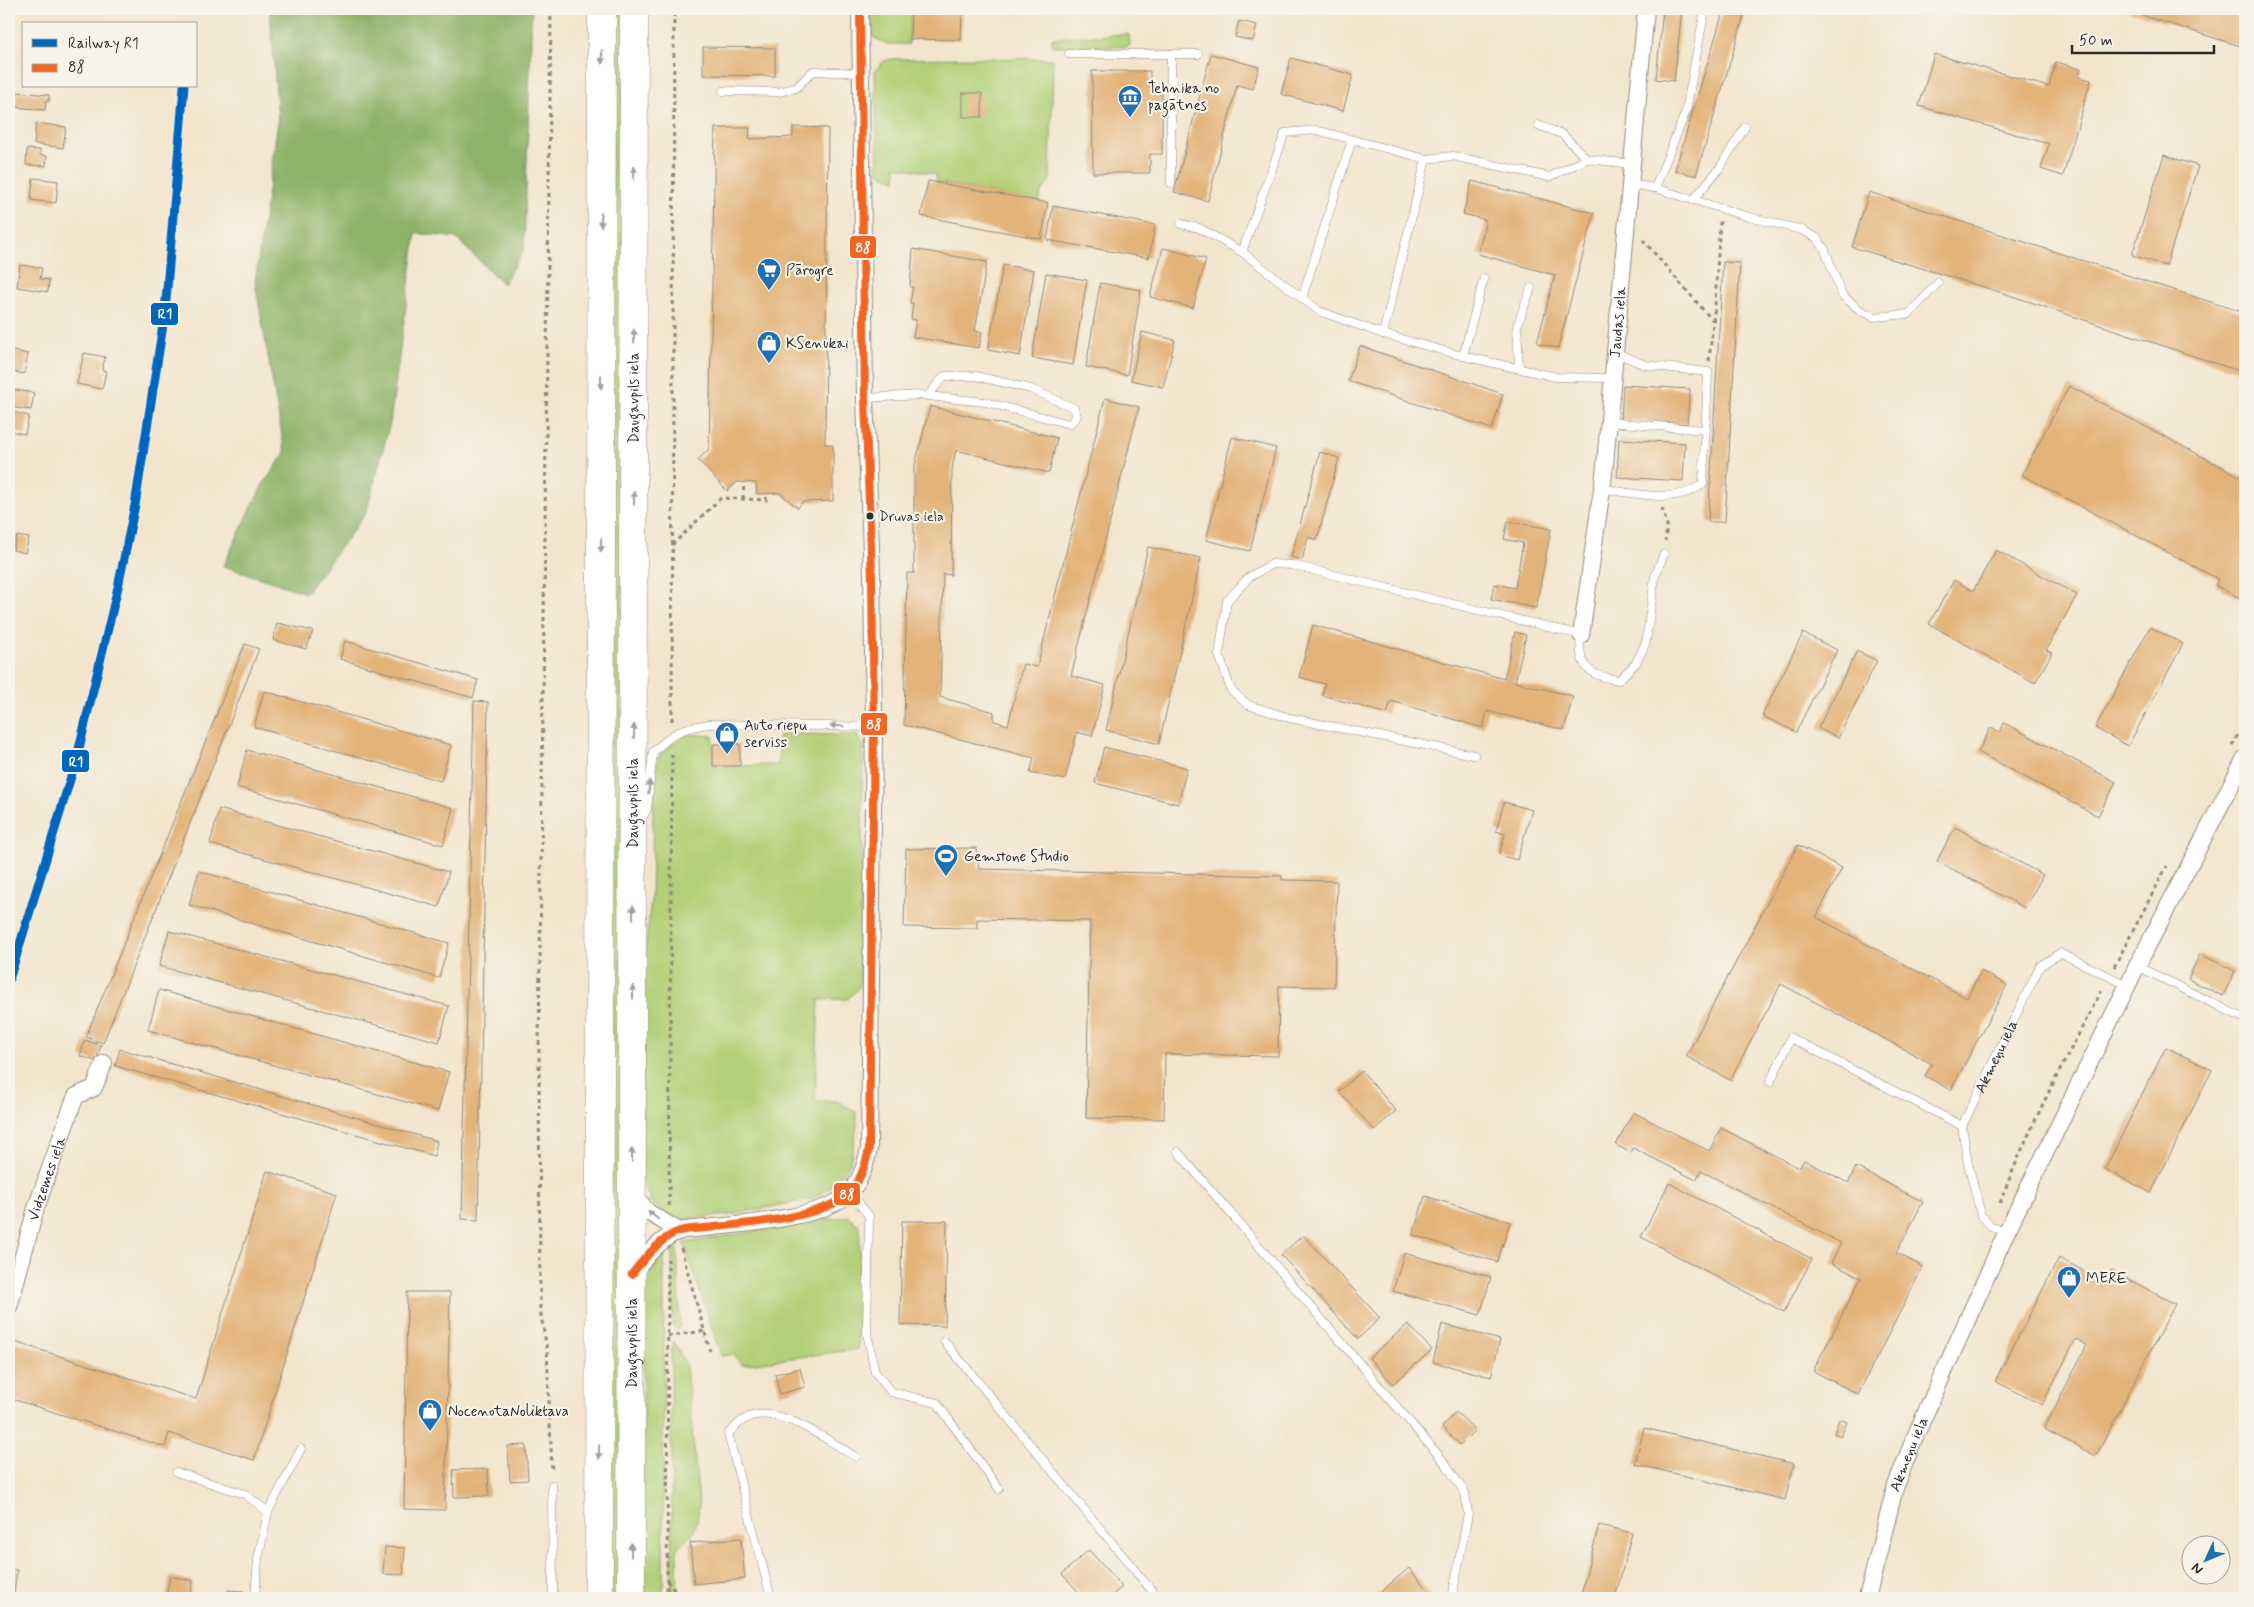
<svg xmlns="http://www.w3.org/2000/svg" width="2254" height="1607" viewBox="0 0 2254 1607" font-family="Mynerve,sans-serif">
<style>
.green{fill:#b2d077;stroke:#6e7e51}
.forest{fill:#8db268;stroke:#5c6e4a}
.building{fill:#e3b47a}
.lines{fill:none;stroke-linecap:round;stroke-linejoin:round}
.lane-casing{stroke:#8f887c;stroke-width:9}
.street-casing{stroke:#8f887c;stroke-width:18}
.highway-casing{stroke:#8f887c;stroke-width:29}
.path{stroke:#8f887c;stroke-width:3;stroke-dasharray:4 4;stroke-linecap:butt}
.lane{stroke:#fff;stroke-width:8}
.street{stroke:#fff;stroke-width:16}
.highway{stroke:#fff;stroke-width:28}
.bus-1-casing{stroke:#f7f3e8;stroke-width:11}
.bus-1{stroke:#f26522;stroke-width:8}
.rail-1-casing{stroke:#f7f3e8;stroke-width:12}
.rail-1{stroke:#0065bd;stroke-width:9}
.oneway{fill:#a0a0a0}
.bus-dot{fill:#2b2b2b;stroke:#f7f3e8;stroke-width:2}
.labels{text-anchor:middle;stroke-width:4.5;stroke-linejoin:round;paint-order:stroke}
.bus-label{font-size:14px;fill:#2b2b2b;stroke:#f7f3e8;text-anchor:start}
.poi-label{font-size:15px;fill:#2b2b2b;stroke:#f7f3e8;text-anchor:start}
.street-label{font-size:15px;fill:#2b2b2b;stroke:#f7f3e8}
.line-badge{stroke:#f7f3e8;stroke-width:2}
.badge-label{font-size:14px;text-anchor:middle;font-weight:bold;fill:#fff}
</style>
<rect width="100%" height="100%" fill="#f7f3e8"/>
<filter id="ink" filterUnits="userSpaceOnUse"><feTurbulence type="fractalNoise" baseFrequency=".02" numOctaves="2"/><feDisplacementMap in="SourceGraphic" scale="10" xChannelSelector="R" yChannelSelector="G"/><feConvolveMatrix kernelMatrix="1 2 1 2 8 2 1 2 1" color-interpolation-filters="sRGB"/></filter>
<filter id="wash" filterUnits="userSpaceOnUse"><feTurbulence type="fractalNoise" baseFrequency=".0096" numOctaves="4" result="noise"/><feDisplacementMap in="SourceGraphic" scale="20" xChannelSelector="R" yChannelSelector="G"/><feGaussianBlur stdDeviation="1.12" result="paint"/><feColorMatrix in="noise" values="0 0 0 0 0 0 0 0 0 0 0 0 0 0 0 0 0 1.4 0 .05"/><feComposite in="paint" operator="in"/></filter>
<g filter="url(#wash)">
<rect width="100%" height="100%" fill="#f3e5cd"/>
<!-- green -->
<g class="green">
<path d="M612 9H623L620 1598H609Z"/>
<path d="M870 9H911L909 44H887L873 37Z"/>
<path d="M1129 34 1130 45 1126 47 1052 46V38Z"/>
<path d="M969 58 1053 59 1050 180 1041 193 1039 202 936 182V174L896 166V181L878 172 875 70 884 61 892 59Z"/>
<path d="M687 734 713 736V766L778 765 779 734 857 735 863 746 860 986 848 999 819 1000 815 1101H837L856 1112 857 1126 850 1163 833 1186 812 1199 729 1215 675 1220 651 1202 642 1180 643 969 651 900 654 771 661 753Z"/>
<path d="M848 1216 860 1226 858 1349 741 1365 734 1354 721 1356 684 1243Z"/>
<path d="M677 1246 680 1327 677 1330 673 1325 672 1251Z"/>
<path d="M660 1256 664 1257 663 1598H642L644 1286 649 1269Z"/>
<path d="M674 1342 686 1365 699 1503C698 1524 695 1536 677 1547L678 1598H672L671 1351Z"/>
</g>
<!-- forest -->
<path class="forest" d="M270 9H532L524 250 503 284 456 238 416 233 390 423 366 513 306 593 223 566 262 486 285 453 255 282 278 121Z"/>
<g id="blocks">
<!-- building -->
<g class="building">
<path d="M911 9H962L961 40 910 39Z"/>
<path d="M1663 9H1682L1674 81 1656 79Z"/>
<path d="M1724 9H1746L1696 176 1675 170Z"/>
<path d="M2122 9H2237L2245 11V29L2240 46Z"/>
<path d="M1239 21 1257 25 1253 41 1235 37Z"/>
<path d="M703 47 775 48V76L703 75Z"/>
<path d="M1211 54 1259 67 1253 89 1237 85 1208 201 1174 192Z"/>
<path d="M1934 54 2049 87 2056 62 2081 69 2079 77 2091 80 2063 176 2041 169 2049 144 1919 106Z"/>
<path d="M1291 58 1353 75 1343 111 1281 94Z"/>
<path d="M1092 71H1150V87H1162V154H1150V173H1093Z"/>
<path d="M17 92 49 95V101H46L45 110 15 107Z"/>
<rect x="963" y="93" width="19" height="24"/>
<path d="M36 123 66 127 63 148 34 144Z"/>
<path d="M793 127 828 128 825 444 833 445V501L802 502 798 508 780 493 757 494 756 483 737 482 727 491 698 460 709 449 715 128H750L749 139 793 137Z"/>
<path d="M27 149 40 150V155L47 156 46 166 26 165Z"/>
<path d="M2164 155 2198 166 2166 266 2132 255Z"/>
<path d="M33 178 58 181 56 203 31 200Z"/>
<path d="M928 181 1048 203 1041 239 921 216Z"/>
<path d="M1472 181 1594 213 1558 348 1537 343 1555 275 1478 254 1486 220 1463 214Z"/>
<path d="M1869 192 2245 313V373L2003 293 1852 247Z"/>
<path d="M1053 206 1155 225 1149 258 1047 240Z"/>
<path d="M1163 248 1206 259 1193 308 1150 297Z"/>
<path d="M913 249 987 262 975 331 982 332 979 348 913 337 916 320 911 319 913 303H910L913 287H910Z"/>
<path d="M1723 262 1740 263 1725 522H1708Z"/>
<path d="M20 265 42 268 40 279 49 280 48 292 17 287Z"/>
<path d="M1003 265 1034 270 1020 356 988 350Z"/>
<path d="M1046 273 1087 280 1073 365 1032 358Z"/>
<path d="M2245 277V290L2241 289Z"/>
<path d="M1100 283 1141 290 1127 375 1086 367Z"/>
<path d="M1142 332 1175 340 1163 387 1131 380Z"/>
<path d="M1360 346 1503 394 1492 429 1348 381Z"/>
<path d="M9 350 28 354 24 374 9 371Z"/>
<path d="M84 353 105 357 102 370 106 371 102 389 77 384Z"/>
<path d="M1623 385 1690 389 1687 424 1621 420Z"/>
<path d="M2069 386 2245 479V601L2215 585 2218 579 2022 475Z"/>
<path d="M9 389 34 393 31 410 9 407Z"/>
<path d="M1105 398 1139 407 1071 676 1105 685 1092 736 1077 732 1065 780 1030 773 1034 758 904 725 907 573H914V469L930 406 1057 438 1049 473 956 450 952 468 951 575 943 574 940 697 994 712V721L1008 725 1023 664 1037 667Z"/>
<path d="M9 411 29 416 25 434 9 431Z"/>
<path d="M1232 437 1276 448 1250 551 1206 540Z"/>
<path d="M1619 439 1685 443 1683 481 1617 477Z"/>
<path d="M1320 452 1339 458 1317 540 1308 537 1302 560 1291 557Z"/>
<path d="M1508 521 1551 529 1536 608 1491 599 1494 584 1515 588 1523 543 1504 539Z"/>
<path d="M17 536 29 538 25 553 13 550Z"/>
<path d="M1148 547 1201 558 1159 744 1106 730Z"/>
<path d="M1996 550 2077 595 2046 650 2052 653 2035 683 1929 624 1954 580 1973 591Z"/>
<path d="M277 623 313 631 306 649 273 640Z"/>
<path d="M1313 625 1504 679 1515 632 1526 635 1515 682 1573 696 1564 730 1487 711 1483 728 1391 701 1387 714 1322 695 1325 684 1299 677Z"/>
<path d="M2150 627 2183 644 2128 746 2095 728Z"/>
<path d="M1803 633 1837 650 1796 732 1762 716Z"/>
<path d="M345 641 478 680 473 698 340 659Z"/>
<path d="M245 644 259 649 103 1043 86 1037Z"/>
<path d="M1857 651 1877 661 1838 738 1818 728Z"/>
<path d="M264 691 451 745 441 781 254 727Z"/>
<path d="M474 701 488 702 478 1220 462 1219Z"/>
<path d="M2004 723 2116 782 2098 816 1978 752 1991 727 2000 732Z"/>
<rect x="713" y="744" width="27" height="22"/>
<path d="M1104 747 1187 768 1178 804 1095 783Z"/>
<path d="M247 750 453 808 443 845 237 787Z"/>
<path d="M1504 802 1532 810 1517 860 1499 855 1505 834 1496 831Z"/>
<path d="M219 809 449 872 439 907 210 844Z"/>
<path d="M1955 827 2043 875 2025 908 1937 861Z"/>
<path d="M1798 845 1842 868 1816 917 1967 998 1981 971 2007 985 1951 1090 1925 1076 1932 1064 1781 984 1730 1080 1686 1056Z"/>
<path d="M976 848 979 869 1282 876V880L1337 881 1334 987 1279 986 1278 1056 1165 1054 1164 1119 1086 1118 1090 921 977 919V928L904 927 906 849Z"/>
<path d="M199 871 449 943 439 978 189 905Z"/>
<path d="M169 931 449 1006 439 1042 159 966Z"/>
<path d="M2200 954 2235 971 2223 996 2188 979Z"/>
<path d="M159 990 449 1072 438 1111 148 1030Z"/>
<path d="M85 1040 101 1045 96 1061 80 1056Z"/>
<path d="M2166 1047 2212 1070 2151 1193 2105 1169Z"/>
<path d="M120 1049 437 1141 434 1156 115 1066Z"/>
<path d="M1362 1071 1396 1111 1374 1130 1339 1091Z"/>
<path d="M1633 1112 1709 1151 1721 1128 1799 1168 1804 1160 1848 1183 1856 1167 1923 1202 1896 1253 1923 1267 1858 1394 1813 1371 1861 1278 1831 1263 1841 1243 1701 1171 1696 1180 1633 1148 1631 1153 1616 1145Z"/>
<path d="M267 1171 337 1193 254 1460 169 1433 165 1447 9 1398V1361L15 1342 196 1399Z"/>
<path d="M1669 1183 1812 1259 1784 1312 1641 1237Z"/>
<path d="M1425 1196 1510 1222 1497 1262 1413 1235Z"/>
<path d="M902 1221H947L945 1326 900 1325Z"/>
<path d="M1303 1235 1380 1318 1358 1339 1281 1255Z"/>
<path d="M1404 1253 1491 1277 1480 1315 1393 1291Z"/>
<path d="M2059 1258 2105 1282 2111 1270 2175 1304 2096 1456 2044 1429 2087 1345 2076 1339 2042 1405 1995 1381Z"/>
<path d="M407 1292H450L445 1510 404 1509Z"/>
<path d="M1408 1324 1432 1350 1393 1384 1369 1358Z"/>
<path d="M1442 1324 1500 1340 1491 1377 1433 1362Z"/>
<path d="M800 1368 805 1387 780 1394 775 1374Z"/>
<path d="M1456 1412 1475 1430 1460 1445 1442 1427Z"/>
<path d="M1839 1419 1847 1422 1841 1436 1834 1433Z"/>
<path d="M1644 1428 1794 1464 1785 1500 1635 1464Z"/>
<path d="M526 1445 528 1480 510 1481 508 1446Z"/>
<path d="M488 1469 489 1496 454 1497 453 1470Z"/>
<path d="M1599 1525 1632 1533 1615 1598H1580Z"/>
<path d="M741 1538 745 1579 694 1584 690 1543Z"/>
<path d="M385 1547 405 1548 403 1575 383 1574Z"/>
<path d="M1089 1550 1122 1587 1109 1598H1084L1062 1574Z"/>
<path d="M1409 1568 1434 1598H1373Z"/>
<path d="M9 1569 17 1570 14 1593 9 1592Z"/>
<path d="M170 1576 193 1581 190 1598H166Z"/>
<path d="M228 1590 244 1591 243 1598H227Z"/>
</g>
</g>
</g>
<g filter="url(#ink)">
<use href="#blocks" fill-opacity="0" stroke="#8f887c" stroke-width="1"/>
<g class="lines">
<defs>
<g id="lane">
<path d="M1069 54H1198"/>
<path d="M723 91 778 92 796 88 813 71 860 73"/>
<path d="M1538 125 1562 134 1587 159"/>
<path d="M1171 183V54"/>
<path d="M1630 184 1655 188 1749 217 1802 230 1817 238 1825 250 1842 295 1860 310 1874 317 1909 314 1938 283"/>
<path d="M1655 188 1686 111 1705 9"/>
<path d="M1693 200 1719 169 1745 127"/>
<path d="M1181 224 1199 228 1242 252 1319 311 1383 334 1463 356 1556 377 1612 378"/>
<path d="M1242 252 1285 133 1316 130 1426 159"/>
<path d="M1302 298 1352 140"/>
<path d="M1383 334 1426 159 1453 156 1549 177 1587 159 1632 164"/>
<path d="M1463 356 1484 278"/>
<path d="M1519 368 1517 326 1531 288"/>
<path d="M865 398 921 395 928 396 985 402 1070 424 1077 416 1074 408 1031 389 976 376H944L928 396"/>
<path d="M1608 422 1706 430"/>
<path d="M1603 489C1635 493 1675 505 1703 484L1708 372 1645 365 1614 352"/>
<path d="M1474 755 1290 718 1248 705 1231 690 1219 655 1227 601 1249 577 1272 564 1292 565 1581 635C1577 667 1589 676 1619 680L1636 663 1646 642 1655 576 1664 554"/>
<path d="M641 820 647 809 653 752C674 732 680 728 709 724L874 727"/>
<path d="M2137 966 2245 1019"/>
<path d="M1770 1082 1791 1038 1962 1126"/>
<path d="M1178 1152 1446 1464 1465 1493 1468 1514 1452 1598"/>
<path d="M850 1192 869 1216 867 1333 875 1372 891 1392 937 1403 999 1489"/>
<path id="s1" d="M2006 1233 1991 1226 1981 1215 1967 1159 1962 1126 2040 966 2060 953 2127 985"/>
<path d="M944 1341 1158 1598"/>
<path d="M176 1472 245 1494 268 1512"/>
<path d="M552 1485 553 1598"/>
<path d="M255 1598 258 1559 268 1512 301 1449"/>
<path d="M771 1598 728 1434C733 1429 739 1422 745 1419 775 1401 830 1442 856 1457"/>
</g>
<g id="street">
<path id="s2" d="M1581 635 1604 475 1646 9"/>
<path d="M632 1192 648 1212 679 1231"/>
<path d="M632 1274C643 1260 662 1236 680 1231 691 1228 703 1229 714 1227 747 1224 827 1217 849 1193 860 1182 866 1163 869 1149L874 727 872 576 865 398 860 9"/>
<path id="s3" d="M9 1307 36 1208 72 1106 76 1096 94 1088 104 1063"/>
<path id="s4" d="M1867 1598 1895 1488 1914 1439 2006 1233 2137 966 2245 758"/>
</g>
<g id="highway">
<path d="M599 1598 602 9"/>
<path id="s5" d="M631 1598 634 9"/>
</g>
</defs>
<!-- lane casing -->
<use href="#lane" class="lane-casing"/>
<!-- street casing -->
<use href="#street" class="street-casing"/>
<!-- highway casing -->
<use href="#highway" class="highway-casing"/>
<!-- path -->
<g class="path">
<path d="M551 9 539 1046 540 1310 547 1349 552 1472"/>
<path d="M1643 240 1712 320"/>
<path d="M1709 361 1715 304 1720 220"/>
<path d="M743 499 744 482"/>
<path d="M1662 508 1667 525 1665 541"/>
<path d="M672 545 721 498 766 500 767 494"/>
<path d="M672 721 674 9"/>
<path d="M2232 746 2245 721"/>
<path d="M2114 967 2167 866"/>
<path d="M2000 1203C2028 1128 2066 1058 2103 988"/>
<path d="M669 1206 672 752"/>
<path d="M681 1248 710 1351"/>
<path d="M668 1336 705 1331"/>
<path d="M667 1581 680 1598"/>
<path d="M667 1598 668 1259"/>
</g>
<!-- lane -->
<use href="#lane" class="lane"/>
<!-- street -->
<use href="#street" class="street"/>
<!-- highway -->
<use href="#highway" class="highway"/>
<defs>
<path id="bus-1" d="M632 1274C643 1260 662 1236 680 1231 691 1228 703 1229 714 1227 747 1224 827 1217 849 1193 860 1182 866 1163 869 1149L874 727 872 576 865 398 860 9"/>
</defs>
<!-- bus-1 casing -->
<use href="#bus-1" class="bus-1-casing"/>
<!-- bus-1 -->
<use href="#bus-1" class="bus-1"/>
<defs>
<path id="rail-1" d="M9 980 77 757 118 587 135 505 165 312 184 86"/>
</defs>
<!-- rail-1 casing -->
<use href="#rail-1" class="rail-1-casing"/>
<!-- rail-1 -->
<use href="#rail-1" class="rail-1"/>
</g>
<!-- one-way arrows -->
<defs><path id="oneway-solid" d="M-6-.8H1V-3.2L6.5 0L1 3.2V.8H-6Z" transform="scale(1.25)"/></defs>
<g class="oneway">
<use href="#oneway-solid" transform="translate(602 57) rotate(90)"/>
<use href="#oneway-solid" transform="translate(634 173) rotate(-90)"/>
<use href="#oneway-solid" transform="translate(601 220) rotate(90)"/>
<use href="#oneway-solid" transform="translate(634 336) rotate(-90)"/>
<use href="#oneway-solid" transform="translate(601 382) rotate(90)"/>
<use href="#oneway-solid" transform="translate(634 498) rotate(-90)"/>
<use href="#oneway-solid" transform="translate(601 545) rotate(90)"/>
<use href="#oneway-solid" transform="translate(837 726) rotate(-179)"/>
<use href="#oneway-solid" transform="translate(634 731) rotate(-90)"/>
<use href="#oneway-solid" transform="translate(649 787) rotate(-85)"/>
<use href="#oneway-solid" transform="translate(633 912) rotate(-90)"/>
<use href="#oneway-solid" transform="translate(633 992) rotate(-90)"/>
<use href="#oneway-solid" transform="translate(632 1155) rotate(-90)"/>
<use href="#oneway-solid" transform="translate(653 1215) rotate(-140)"/>
<use href="#oneway-solid" transform="translate(599 1452) rotate(90)"/>
<use href="#oneway-solid" transform="translate(631 1550) rotate(-90)"/>
</g>
</g>
<!-- icons -->
<defs>
<symbol id="museum-pin" viewBox="-11 -11 22 30"><path d="M0 17L-7.5 6A9.5 9.5 0 1 1 7.5 6Z" fill="#1f6fb2" stroke="#f7f3e8"/><path d="M0-6L6-3V-2H-6V-3ZM-5-1h2V3h-2ZM-1-1h2V3h-2ZM3-1h2V3H3ZM-6 4H6V6H-6Z" fill="#fff"/></symbol>
<symbol id="supermarket-pin" viewBox="-11 -11 22 30"><path d="M0 17L-7.5 6A9.5 9.5 0 1 1 7.5 6Z" fill="#1f6fb2" stroke="#f7f3e8"/><path d="M-6-5.5h2.5l.6 2H6L4.5 2H-2.5L-4.4-4H-6ZM-1.5 3.2a1.3 1.3 0 1 0 .1 0ZM3 3.2a1.3 1.3 0 1 0 .1 0Z" fill="#fff"/></symbol>
<symbol id="shop-pin" viewBox="-11 -11 22 30"><path d="M0 17L-7.5 6A9.5 9.5 0 1 1 7.5 6Z" fill="#1f6fb2" stroke="#f7f3e8"/><path d="M-5-2.5h2.3a2.7 3.5 0 0 1 5.4 0H5L5.5 6h-11ZM-1.5-2.5h3a1.5 2.3 0 0 0-3 0Z" fill="#fff"/></symbol>
<symbol id="stadium-pin" viewBox="-11 -11 22 30"><path d="M0 17L-7.5 6A9.5 9.5 0 1 1 7.5 6Z" fill="#1f6fb2" stroke="#f7f3e8"/><path d="M0-5a6.5 5 0 1 0 0 10a6.5 5 0 1 0 0-10ZM-3.5-1.8h7v3.6h-7Z" fill="#fff"/></symbol>
</defs>
<g fill-rule="evenodd">
<use href="#museum-pin" x="1116" y="83" width="28" height="38"/>
<use href="#supermarket-pin" x="755" y="256" width="28" height="38"/>
<use href="#shop-pin" x="755" y="329" width="28" height="38"/>
<use href="#shop-pin" x="713" y="720" width="28" height="38"/>
<use href="#stadium-pin" x="932" y="842" width="28" height="38"/>
<use href="#shop-pin" x="2055" y="1264" width="28" height="38"/>
<use href="#shop-pin" x="416" y="1397" width="28" height="38"/>
</g>
<!-- markers -->
<circle class="bus-dot" cx="870" cy="516" r="4.5"/>
<g class="labels">
<!-- bus labels -->
<g class="bus-label">
<text x="879" y="521">Druvas iela</text>
</g>
<!-- poi labels -->
<g class="poi-label">
<text x="1148" y="93">Tehnika no<tspan x="1148" dy="17">pagātnes</tspan></text>
<text x="786" y="275">Pārogre</text>
<text x="786" y="348">KSenukai</text>
<text x="744" y="730">Auto riepu<tspan x="744" dy="17">serviss</tspan></text>
<text x="964" y="861">Gemstone Studio</text>
<text x="2086" y="1283">MERE</text>
<text x="448" y="1416">NocenotaNoliktava</text>
</g>
<!-- street labels -->
<g class="street-label">
<text dy="5" stroke="none"><textPath href="#s2" startOffset="315">Jaudas iela</textPath></text>
<text dy="5" stroke="none"><textPath href="#s5" startOffset="1200">Daugavpils iela</textPath></text>
<text dy="5" stroke="none"><textPath href="#s5" startOffset="795">Daugavpils iela</textPath></text>
<text dy="5" stroke="none"><textPath href="#s1" startOffset="200">Akmeņu iela</textPath></text>
<text dy="5" stroke="none"><textPath href="#s3" startOffset="134">Vidzemes iela</textPath></text>
<text dy="5" stroke="none"><textPath href="#s5" startOffset="255">Daugavpils iela</textPath></text>
<text dy="5" stroke="none"><textPath href="#s4" startOffset="150">Akmeņu iela</textPath></text>
</g>
</g>
<g class="line-badge">
<rect x="849" y="235" width="28" height="24" rx="5" fill="#f26522"/>
<rect x="150" y="302" width="29" height="24" rx="5" fill="#0065bd"/>
<rect x="860" y="712" width="28" height="24" rx="5" fill="#f26522"/>
<rect x="61" y="749" width="29" height="24" rx="5" fill="#0065bd"/>
<rect x="833" y="1182" width="28" height="24" rx="5" fill="#f26522"/>
</g>
<g class="badge-label">
<text x="863" y="252">88</text>
<text x="165" y="318">R1</text>
<text x="874" y="729">88</text>
<text x="76" y="766">R1</text>
<text x="847" y="1199">88</text>
</g>
<!-- margin -->
<rect width="2254" height="1607" fill="none" stroke="#f7f3e8" stroke-width="30"/>
<!-- legend -->
<rect x="22" y="22" width="175" height="65" fill="#f7f3e8" stroke="#a5a39c"/>
<rect x="32" y="39" width="25" height="8" fill="#0065bd" stroke="#a5a39c"/>
<text x="68" y="48" font-size="15" fill="#2b2b2b">Railway R1</text>
<rect x="32" y="64" width="25" height="8" fill="#f26522" stroke="#a5a39c"/>
<text x="68" y="72" font-size="15" fill="#2b2b2b">88</text>
<!-- north arrow -->
<g transform="translate(2206 1560) rotate(226)"><circle r="24" fill="#f7f3e8" stroke="#a5a39c"/>
<path d="M0-4L9 19L0 12L-9 19Z" fill="#1f6fb2"/>
<text y="-8" font-size="14" font-weight="bold" text-anchor="middle" fill="#2b2b2b">N</text>
</g>
<!-- scale -->
<path d="M2072 45v8h142v-8" fill="none" stroke="#2b2b2b" stroke-width="2.5"/>
<text x="2079" y="45" font-size="15" fill="#2b2b2b" stroke="#f7f3e8" stroke-width="4" paint-order="stroke">50 m</text>
</svg>
